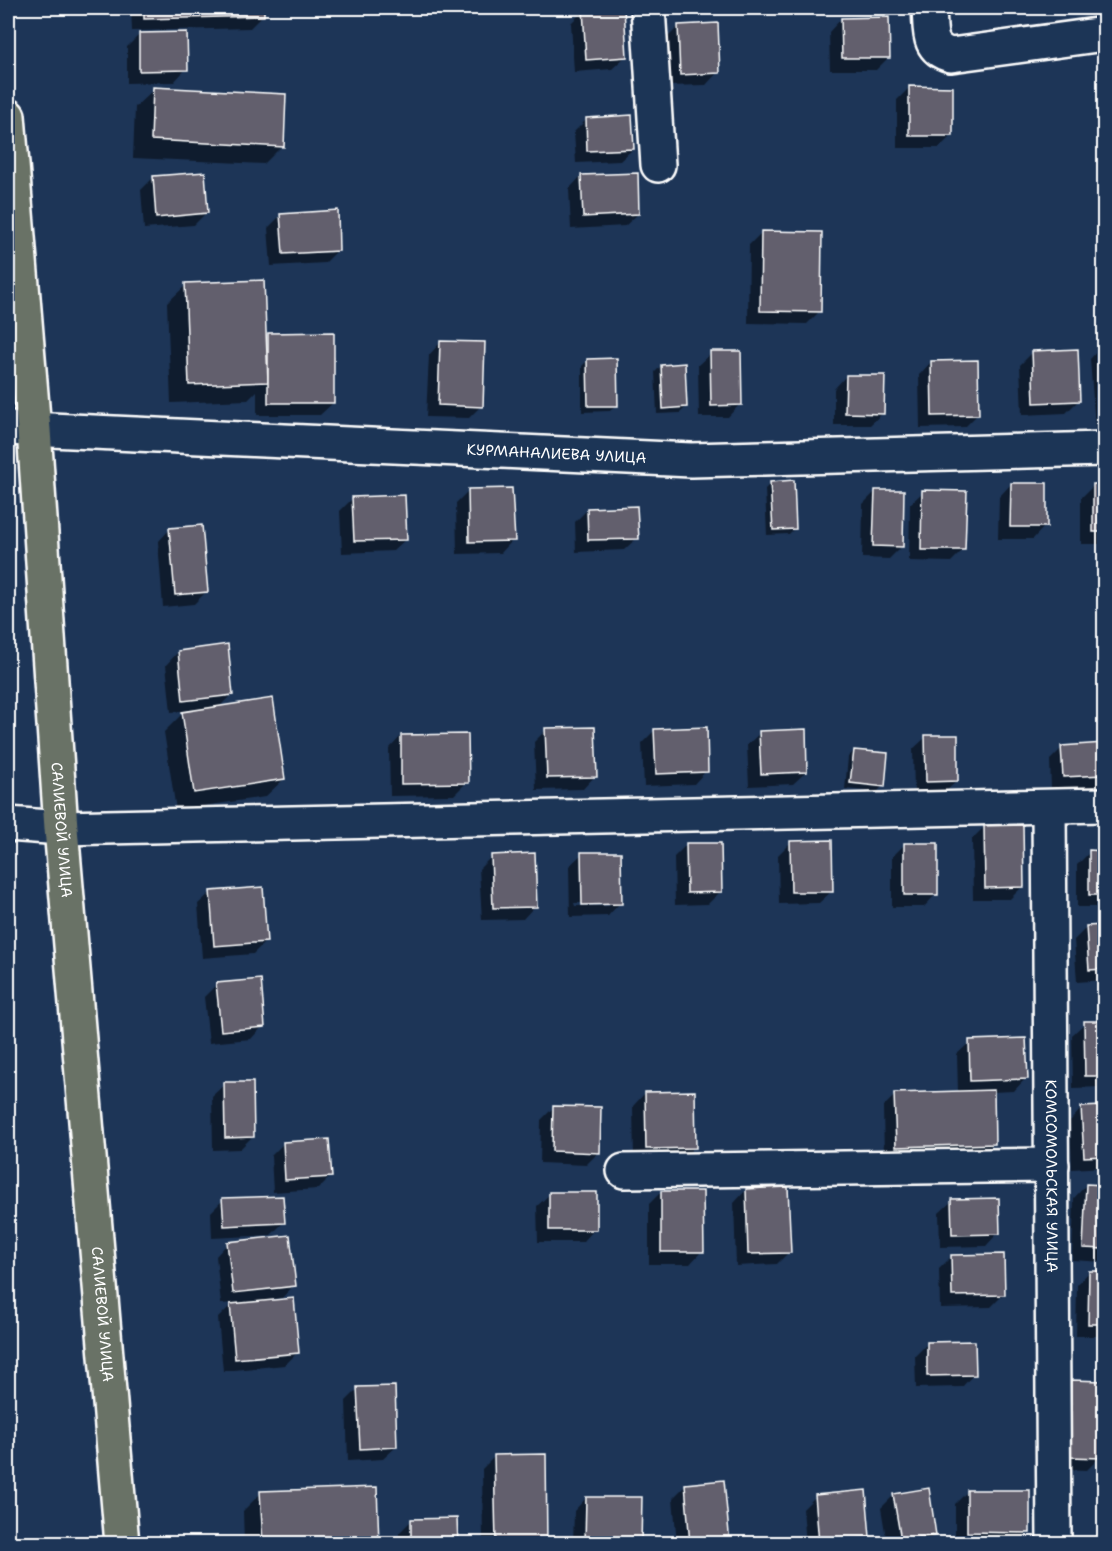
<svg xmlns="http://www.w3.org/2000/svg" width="1112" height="1551" viewBox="0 0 1112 1551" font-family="'Shantell Sans',sans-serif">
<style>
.shadow{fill:#0007;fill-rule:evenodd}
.building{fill:#625f6d;stroke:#fff;stroke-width:1.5}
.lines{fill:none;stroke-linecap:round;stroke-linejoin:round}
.minor-casing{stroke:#fff;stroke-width:38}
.major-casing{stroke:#fff;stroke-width:38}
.minor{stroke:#1d3557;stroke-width:33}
.major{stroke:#697266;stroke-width:33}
.labels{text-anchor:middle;stroke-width:6;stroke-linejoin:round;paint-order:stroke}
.street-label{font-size:15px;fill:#fff;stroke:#1d3557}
</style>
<rect width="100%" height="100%" fill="#1d3557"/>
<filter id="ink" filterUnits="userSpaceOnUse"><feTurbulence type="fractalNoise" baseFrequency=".0167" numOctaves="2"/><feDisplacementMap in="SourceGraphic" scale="12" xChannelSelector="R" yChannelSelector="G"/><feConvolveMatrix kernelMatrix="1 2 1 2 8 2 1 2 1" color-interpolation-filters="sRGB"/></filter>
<g filter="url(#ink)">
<!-- shadow -->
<g class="shadow">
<path d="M131 8H262L263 15 250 28 132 31Z"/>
<path d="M622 8 625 57 612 69 574 72 571 23 584 10Z"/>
<path d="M841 19 889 57 876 70H830L829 32Z"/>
<path d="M679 26 718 72 706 85 668 86 666 39Z"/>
<path d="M139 35 186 69 174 82 127 83V47Z"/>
<path d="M910 87 952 135 939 148H897V100Z"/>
<path d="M154 89 282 146 264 164 133 158 135 107Z"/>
<path d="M587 119 633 149 620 161 576 163 574 132Z"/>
<path d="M581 176 638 214 625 226 571 229 569 189Z"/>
<path d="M154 177 206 213 194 225 144 229 141 190Z"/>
<path d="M281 215 338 250 325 263 271 266 268 228Z"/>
<path d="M761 233 820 311 807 324 748 323 749 245Z"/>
<path d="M186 285 265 339 269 334 333 403 320 415H257V391L248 400 171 403 167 303Z"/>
<path d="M441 342 481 406 469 418 426 417 429 355Z"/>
<path d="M1102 346H1104V426L1095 427 1090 359Z"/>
<path d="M711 353 740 404 728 417H699L698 365Z"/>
<path d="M1032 353 1078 401 1066 413 1022 415 1020 365Z"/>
<path d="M588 360 616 405 610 411 582 412V366Z"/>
<path d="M931 362 977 415 965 427 920 428 919 375Z"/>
<path d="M661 366 686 407 680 413 657 414 655 372Z"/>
<path d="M846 376 883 413 870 425H834V389Z"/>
<path d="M771 483 795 528 789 534 767 535 765 489Z"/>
<path d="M1011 484 1045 526 1033 539H998L999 497Z"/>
<path d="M1094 485 1104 486V544H1081V498Z"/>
<path d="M468 491 513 540 501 553 457 554 456 503Z"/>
<path d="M875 492 902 546 889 559 862 558 863 504Z"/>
<path d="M923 492 964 549 951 562 909 561 910 504Z"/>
<path d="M353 498 406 539 393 551 342 553 340 511Z"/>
<path d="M588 509 637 538 624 550 576 552 575 522Z"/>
<path d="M170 529 207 591 194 604 163 607 158 542Z"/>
<path d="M178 652 232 694 218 708 284 779 265 797 176 810 164 732 185 711 171 712 166 665Z"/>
<path d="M546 730 595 776 583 789 536 790 534 742Z"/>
<path d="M654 731 706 771 694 784 644 786 642 743Z"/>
<path d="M760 733 806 772 793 784 749 786 747 745Z"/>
<path d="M401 736 467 782 454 795 390 796 389 749Z"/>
<path d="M926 737 957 781 944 793 914 794 913 749Z"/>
<path d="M1104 745V779L1097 787 1051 789 1050 760 1062 748Z"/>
<path d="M854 751 883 786 877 792 845 789 848 757Z"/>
<path d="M984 827 1023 886 1010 899H973L972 839Z"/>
<path d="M791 842 832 891 819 903 779 904 778 855Z"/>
<path d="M905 844 936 894 924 907H892V857Z"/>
<path d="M686 845 720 892 708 904 675 905 674 857Z"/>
<path d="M1090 852H1104V907H1077V865Z"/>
<path d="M582 854 620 903 608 916 570 917 569 866ZM574 903H609V906H575Z"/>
<path d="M492 856 535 906 523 919 482 920 479 869Z"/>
<path d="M211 892 266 941 253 954 202 958 198 904Z"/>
<path d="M1104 926V980L1077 982 1074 940 1087 927Z"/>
<path d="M217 984 263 1026 251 1039 209 1043 204 997Z"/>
<path d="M1085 1023H1104V1087L1073 1088 1072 1035Z"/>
<path d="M970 1042 1026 1078 1014 1091 992 1092 994 1143 981 1156 884 1159 883 1107 895 1095 958 1093 957 1054Z"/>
<path d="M225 1084 252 1137 240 1149 213 1150 212 1096Z"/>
<path d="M645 1093 694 1147 682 1160 634 1161 633 1106Z"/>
<path d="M1104 1107V1167L1072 1169 1070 1121 1082 1108Z"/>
<path d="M553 1108 599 1152 586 1165 540 1163 541 1120Z"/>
<path d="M284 1143 330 1177 318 1189 273 1192 271 1156Z"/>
<path d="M1086 1185 1104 1186V1262L1072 1260 1074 1198Z"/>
<path d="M746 1190 789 1252 777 1264 736 1266 734 1203Z"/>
<path d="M661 1192 702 1251 690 1264H649V1204Z"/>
<path d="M550 1194 595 1229 583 1242H538L537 1206Z"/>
<path d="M223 1200 283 1223 271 1235 212 1238 211 1212Z"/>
<path d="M952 1201 998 1233 986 1246 940 1247 939 1213Z"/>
<path d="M228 1243 294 1285 282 1298 273 1299 297 1353 285 1365 223 1371 218 1318 233 1303 221 1304 216 1256Z"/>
<path d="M952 1256 1004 1294 991 1307 940 1308 939 1269Z"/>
<path d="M1089 1272H1104V1336H1076L1077 1285Z"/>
<path d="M927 1344 974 1374 962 1387 916 1388 915 1356Z"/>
<path d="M1071 1382 1100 1457 1087 1470 1057 1469 1059 1394Z"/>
<path d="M358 1389 396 1447 383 1459 348 1461 346 1401Z"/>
<path d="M495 1456 546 1544H483L482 1469Z"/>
<path d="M686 1485 728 1544H677L673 1498Z"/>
<path d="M968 1491 1028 1532 1017 1544H955V1504Z"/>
<path d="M261 1493 378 1544H244L243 1511Z"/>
<path d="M894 1495 935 1534 925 1544H887L881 1508Z"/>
<path d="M815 1497 869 1537 862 1544H806L803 1509Z"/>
<path d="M586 1498 640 1544H573L574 1511Z"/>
<path d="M411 1521 456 1544H399V1533Z"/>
</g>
<!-- building -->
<g class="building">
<path d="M144 8H264V16L144 19Z"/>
<path d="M624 8 627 57 586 60 583 9Z"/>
<path d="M889 17 890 58H842L841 18Z"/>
<path d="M718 23 720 73 680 75 678 25Z"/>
<path d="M187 32 188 70 139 71V33Z"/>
<path d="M909 86 953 87V136H909Z"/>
<path d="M153 87 286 94 284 147 151 140Z"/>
<path d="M632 115 634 149 587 151 586 118Z"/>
<path d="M205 172 208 213 156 218 153 176Z"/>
<path d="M638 173 639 214 583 217 581 175Z"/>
<path d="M338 210 339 251 283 254 280 214Z"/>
<path d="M761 231 822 232 821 312 760 311Z"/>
<path d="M264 280 268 382 189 385 185 283Z"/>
<path d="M334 332V403H268V333Z"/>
<path d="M440 341 485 342 483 407 438 405Z"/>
<path d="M1104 344V385L1102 345Z"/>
<path d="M1078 349 1080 401 1034 403 1032 351Z"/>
<path d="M710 351H741L742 405 711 406Z"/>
<path d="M617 358 618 406H588L587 359Z"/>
<path d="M978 360 979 415 932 416 931 361Z"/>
<path d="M685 363 687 407 663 409 661 365Z"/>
<path d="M846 375H885L884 414 845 413Z"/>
<path d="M794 480 796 529 773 530 770 482Z"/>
<path d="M1011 483H1047V527H1010Z"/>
<rect x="1093" y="484" width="11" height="48"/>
<path d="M512 488 515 541 469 542 468 489Z"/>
<path d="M875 490H904L903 547 873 546Z"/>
<path d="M922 490 967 491 965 550H921Z"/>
<path d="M405 495 407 540 354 541 352 497Z"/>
<path d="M637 506 639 539 588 540 587 508Z"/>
<path d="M202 525 208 592 175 595 169 528Z"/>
<path d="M228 644 233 695 183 701 178 651Z"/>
<path d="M273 698 285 779 194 793 182 712Z"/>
<path d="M595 727 597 777 547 778 545 728Z"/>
<path d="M707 727 708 772 656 774 654 729Z"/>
<path d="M806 729 807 772 761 774 759 731Z"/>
<path d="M468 734 469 783 401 784V735Z"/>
<path d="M925 735H958V781L926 782Z"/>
<path d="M1104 743V775L1063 777 1061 746Z"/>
<path d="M854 750 888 753 885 787 850 783Z"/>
<path d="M984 825H1023L1024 887 985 888Z"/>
<path d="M832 840 833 892H791L790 841Z"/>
<path d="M686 843H721L722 892 687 893Z"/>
<rect x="904" y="843" width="34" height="52"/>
<path d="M1089 850 1104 851V895H1089Z"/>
<path d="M581 852H621L622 904 582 905Z"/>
<path d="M535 853 537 907 493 908 491 855Z"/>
<path d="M263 887 267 942 214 946 210 891Z"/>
<path d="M1104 925V969L1089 970 1086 926Z"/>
<path d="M261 979 265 1027 221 1031 216 983Z"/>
<path d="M1084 1021H1104V1076H1085Z"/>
<path d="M1026 1038 1028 1079 970 1081 969 1040Z"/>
<path d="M224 1082H253L254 1137 225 1138Z"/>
<path d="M994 1090 995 1144 896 1147 894 1093Z"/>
<path d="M695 1091 696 1148 646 1149 645 1092Z"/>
<path d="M553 1106 601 1107 600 1153 552 1151Z"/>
<path d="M1104 1106V1156L1084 1157 1081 1107Z"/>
<path d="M329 1139 332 1177 285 1180 283 1142Z"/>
<path d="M1086 1184 1104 1185V1249L1083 1248Z"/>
<path d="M788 1187 791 1253 748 1254 746 1189Z"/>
<path d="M661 1191H703L704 1252H661Z"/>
<rect x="549" y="1192" width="48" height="38"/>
<path d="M283 1196 285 1223 224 1226 222 1198Z"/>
<path d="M999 1198 1000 1234 952 1235 951 1199Z"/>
<path d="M290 1235 296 1286 233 1293 227 1242Z"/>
<path d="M1004 1254 1005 1295 952 1296 951 1255Z"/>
<path d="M1089 1271H1104V1324H1088Z"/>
<path d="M294 1298 299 1353 235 1359 230 1304Z"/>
<path d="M975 1341 976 1375 927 1376V1342Z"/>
<path d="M1071 1380 1103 1381 1101 1458 1069 1457Z"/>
<path d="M395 1386 397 1447 360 1449 357 1387Z"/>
<path d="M546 1454 547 1544H496L494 1455Z"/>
<path d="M724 1480 730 1544H690L685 1484Z"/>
<path d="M377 1487 379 1544H263L260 1491Z"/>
<path d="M929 1488 936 1535 901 1540 893 1494Z"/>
<path d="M866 1490 870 1537 819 1543 815 1495Z"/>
<path d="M967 1490H1030V1533L967 1532Z"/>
<path d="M586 1497H642L641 1544H585Z"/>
<path d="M457 1518 458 1544H411V1519Z"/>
</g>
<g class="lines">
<defs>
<g id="minor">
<path d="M648 8 658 165"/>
<path d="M929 8C931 29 926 49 951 55L1104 34"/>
<path id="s1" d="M8 428 691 460 1104 449"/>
<path id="s2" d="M1049 808 1054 1544"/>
<path d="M8 824 61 828 1104 805"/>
<path d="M624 1171 1052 1165"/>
</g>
<g id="major">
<path id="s3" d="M8 116 34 430 61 828 122 1544"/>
</g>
</defs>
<!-- minor casing -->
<use href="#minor" class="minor-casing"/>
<!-- major casing -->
<use href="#major" class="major-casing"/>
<!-- minor -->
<use href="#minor" class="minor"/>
<!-- major -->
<use href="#major" class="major"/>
</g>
</g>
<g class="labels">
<!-- street labels -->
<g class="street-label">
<text dy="5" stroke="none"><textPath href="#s1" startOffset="549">КУРМАНАЛИЕВА УЛИЦА</textPath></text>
<text dy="5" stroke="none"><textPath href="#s3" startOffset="716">САЛИЕВОЙ УЛИЦА</textPath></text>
<text dy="5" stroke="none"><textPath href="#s2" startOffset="368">КОМСОМОЛЬСКАЯ УЛИЦА</textPath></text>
<text dy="5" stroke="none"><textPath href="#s3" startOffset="1202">САЛИЕВОЙ УЛИЦА</textPath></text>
</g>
</g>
<!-- margin -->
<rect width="1112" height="1551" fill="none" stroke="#1d3557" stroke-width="30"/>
<rect x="15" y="15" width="1082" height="1521" fill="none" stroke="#fff" stroke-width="2" filter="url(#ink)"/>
</svg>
